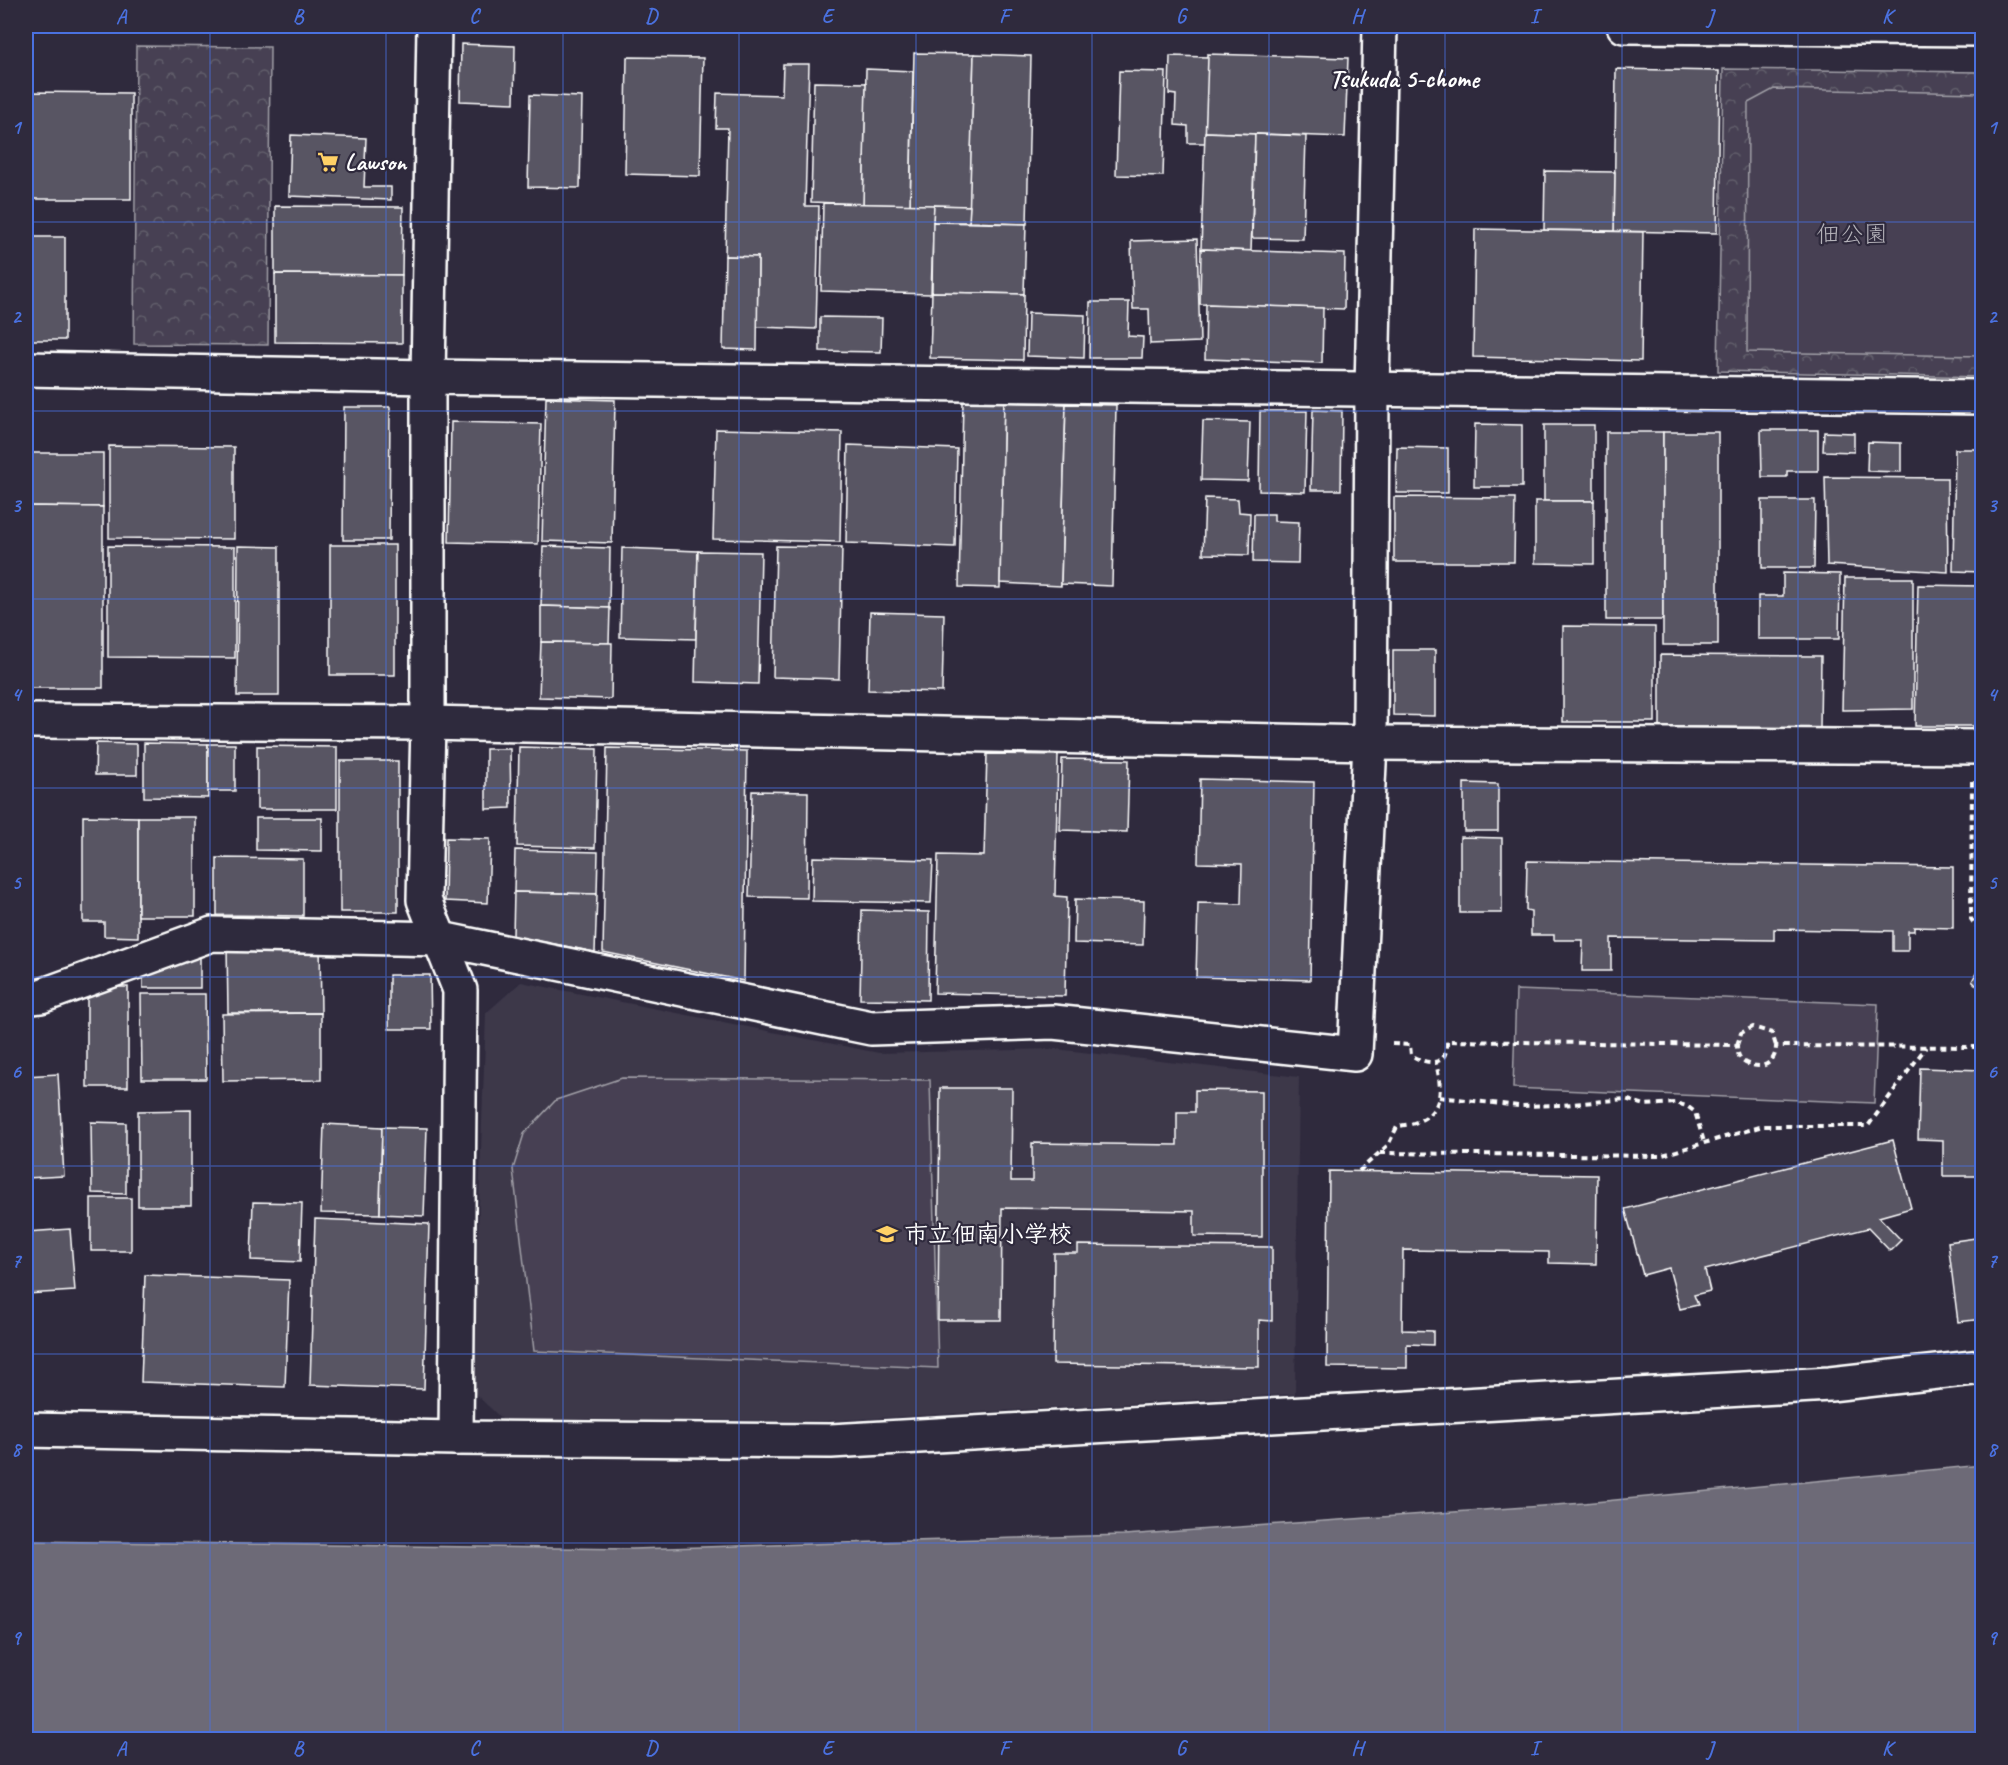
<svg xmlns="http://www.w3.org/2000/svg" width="2008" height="1765" viewBox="0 0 2008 1765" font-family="Caveat,'Klee One',sans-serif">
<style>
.built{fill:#3c3749}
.forest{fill:url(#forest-crowns);stroke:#a2a0a8;stroke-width:1.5}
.garden{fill:#464152;stroke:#a2a0a8;stroke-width:1.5}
.water{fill:#6d6a77;stroke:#a7a6ad;stroke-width:1.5}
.building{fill:#595564;stroke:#fff;stroke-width:1.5}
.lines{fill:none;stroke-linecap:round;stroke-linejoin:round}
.minor-casing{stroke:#fff;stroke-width:38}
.tertiary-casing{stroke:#fff;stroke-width:38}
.path{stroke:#fff;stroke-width:4;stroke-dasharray:6 4.5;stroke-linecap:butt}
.minor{stroke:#2f2a3d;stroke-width:33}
.tertiary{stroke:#2f2a3d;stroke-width:33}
.grid{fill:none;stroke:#4a71e0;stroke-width:1.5;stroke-opacity:0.55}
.labels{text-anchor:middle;stroke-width:4.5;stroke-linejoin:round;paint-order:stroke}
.poi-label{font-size:24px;font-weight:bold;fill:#fff;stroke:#2f2a3d;text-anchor:start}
.park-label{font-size:24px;fill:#b5b3ba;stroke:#2f2a3d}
.neighbourhood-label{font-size:26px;font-weight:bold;fill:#fff;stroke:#2f2a3d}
.neatline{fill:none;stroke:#4a71e0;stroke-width:2}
.grid-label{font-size:20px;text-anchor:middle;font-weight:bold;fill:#4a71e0}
</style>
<defs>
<pattern id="forest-crowns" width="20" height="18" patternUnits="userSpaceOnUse" patternTransform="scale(1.5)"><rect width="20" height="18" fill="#464152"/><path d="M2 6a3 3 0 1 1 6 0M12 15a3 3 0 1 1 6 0" fill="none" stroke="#625e6c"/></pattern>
</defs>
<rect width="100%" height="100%" fill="#2f2a3d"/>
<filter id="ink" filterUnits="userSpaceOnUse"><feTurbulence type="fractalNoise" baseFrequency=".0167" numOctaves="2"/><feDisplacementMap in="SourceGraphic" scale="12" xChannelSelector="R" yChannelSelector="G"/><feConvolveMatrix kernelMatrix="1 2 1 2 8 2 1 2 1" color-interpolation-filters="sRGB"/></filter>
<g filter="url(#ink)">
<!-- built -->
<path class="built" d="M521 982 879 1053 1056 1049 1299 1077 1295 1394 827 1421 503 1420 472 1391 486 1013Z"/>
<!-- forest -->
<g class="forest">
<path d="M136 46 270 47 268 345 134 344Z"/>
<path d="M1723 69 1982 72V377L1718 371Z"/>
</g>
<!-- garden -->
<g class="garden">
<path d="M1774 89 1982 93V356L1747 352 1748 103Z"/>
<path d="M1516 990 1878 1004 1874 1103 1513 1088Z"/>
<path d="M622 1078 930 1080 938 1368 534 1351 513 1169 524 1134 556 1100Z"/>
</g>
<!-- water -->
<path class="water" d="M1982 1465V1739H26V1541L632 1549 1124 1535 1584 1503Z"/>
<!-- building -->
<g class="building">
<path d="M461 44 515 46 514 103 460 101Z"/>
<path d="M914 53 974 54 970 206 910 205Z"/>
<path d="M974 54 1031 56 1027 224 969 222Z"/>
<path d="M1207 54 1348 58 1345 137 1205 132Z"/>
<path d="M1170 56 1208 57 1205 143H1188V126L1175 125 1176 95 1169 94Z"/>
<path d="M627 57 703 58 700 176 625 174Z"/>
<path d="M783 64H809L805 206H819L816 329 757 327 758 257 725 256 728 128H716L717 93 782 95Z"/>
<path d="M866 69 913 71 910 205 863 204Z"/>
<path d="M1616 69 1719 71 1717 233 1614 231Z"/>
<path d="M1119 71 1166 72 1163 176 1116 175Z"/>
<path d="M814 82 866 83 863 204 811 202Z"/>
<path d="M26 92 131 93V199H26Z"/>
<path d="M530 95 582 97 580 188 528 187Z"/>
<path d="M1205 132 1255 134 1251 251 1201 249Z"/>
<path d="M1255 134 1306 136 1303 239 1252 238Z"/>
<path d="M291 135 366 138 364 187H391V200L289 196Z"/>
<path d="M1545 171 1615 172 1614 231 1544 230Z"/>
<path d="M823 203 934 205 931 294 821 291Z"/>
<path d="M934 205 970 206 969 222H933Z"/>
<path d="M275 206 403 207 402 275 275 274Z"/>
<path d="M933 222 1026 224 1024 294 932 292Z"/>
<path d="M1475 229 1643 232 1641 361 1473 357Z"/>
<rect x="26" y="237" width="39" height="103"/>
<path d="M1197 239 1200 342 1150 344 1149 309H1133L1131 241Z"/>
<path d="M1201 249 1345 254 1344 309 1200 304Z"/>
<path d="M725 256 758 257 757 350 723 349Z"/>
<path d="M275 274 402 275V343L275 342Z"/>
<path d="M932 292 1024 294 1023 360 930 358Z"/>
<path d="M1090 302H1129L1128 336 1143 337 1142 358H1089Z"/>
<path d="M1206 304 1323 308 1322 363 1205 359Z"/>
<path d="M1028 313 1085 315 1084 358 1027 356Z"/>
<path d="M820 317 882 318 881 352 820 351Z"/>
<path d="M546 398 615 400 612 543 542 541Z"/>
<path d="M963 401 1004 402 1000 588 959 587Z"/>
<path d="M1004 402 1066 404 1061 586 1000 583Z"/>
<path d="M1066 404 1116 405 1112 586 1061 584Z"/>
<path d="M344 407H390L389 540H343Z"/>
<path d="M1313 410 1342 411 1341 490H1311Z"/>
<path d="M1260 411H1307L1305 492 1259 491Z"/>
<path d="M1203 421 1250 422 1248 481 1201 480Z"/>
<path d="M451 422 541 424 538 544 449 542Z"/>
<path d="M1475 424 1522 425V487H1474Z"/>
<rect x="1544" y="425" width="50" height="76"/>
<path d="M716 429 842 432 840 542 713 539Z"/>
<path d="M1761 430H1818V471H1787V477H1762Z"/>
<rect x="1606" y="432" width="57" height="188"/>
<rect x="1663" y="432" width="55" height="213"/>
<path d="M1824 432 1854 433V452L1823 451Z"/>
<path d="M1868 442 1901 443V472L1867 471Z"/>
<path d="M848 445 957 449 955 547 846 543Z"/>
<path d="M109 446 234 447V539L109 538Z"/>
<path d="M1397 447 1448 448V493H1396Z"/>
<path d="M1955 449H1982V572L1953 571Z"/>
<path d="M26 453H103V507L26 506Z"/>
<path d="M1825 477 1947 478 1948 572 1827 565Z"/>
<path d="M1394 497 1515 498 1514 562H1394Z"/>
<path d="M1205 498 1238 499 1239 512 1250 513 1249 555 1203 554Z"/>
<path d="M1762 500H1815L1814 568H1762Z"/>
<path d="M1535 501H1594V564L1535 563Z"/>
<path d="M26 506 103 507V688H26Z"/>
<path d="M1254 514H1274V521L1299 522 1298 563 1253 562Z"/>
<rect x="330" y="545" width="65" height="130"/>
<path d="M108 546 235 547V658L108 657Z"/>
<path d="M238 546 279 547V696H237Z"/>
<path d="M543 546 610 548 609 608 541 606Z"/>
<path d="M776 546 842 547 839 679 773 677Z"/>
<path d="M622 548 698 551 696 639 620 637Z"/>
<path d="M698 551 761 552 758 684 695 682Z"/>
<path d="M1783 573 1840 574 1839 639H1758V596H1783Z"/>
<path d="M1845 578H1913V709L1842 710Z"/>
<path d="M1918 585 1982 586V726H1915Z"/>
<path d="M541 606 610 608 609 643 541 642Z"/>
<path d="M870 612 944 614 942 692 868 690Z"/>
<path d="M1563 626 1655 627V722H1563Z"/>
<path d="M541 642 612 643 611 699 539 697Z"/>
<path d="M1393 650H1435V716L1393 715Z"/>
<path d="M1660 655 1821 656 1820 728 1660 727Z"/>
<path d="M96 743 137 744V775H95Z"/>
<path d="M144 743 208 744V798L144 797Z"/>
<rect x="208" y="744" width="27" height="47"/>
<path d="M257 746 337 747V809H257Z"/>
<path d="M519 747 597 749 595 848 517 846Z"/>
<path d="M607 748 747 751 744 981 603 952Z"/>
<path d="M486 749H510L511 808 486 809Z"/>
<path d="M987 754 1058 755 1055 896 1067 897 1065 996 935 993 938 855 984 856Z"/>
<path d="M1062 759 1129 760 1127 832 1060 830Z"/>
<rect x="340" y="761" width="58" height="151"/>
<path d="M1200 779 1314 782 1310 980 1196 977 1198 903 1241 904 1242 864 1198 863Z"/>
<path d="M1464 783 1498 784V831H1464Z"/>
<path d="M752 791 808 792 807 898 749 897Z"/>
<path d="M83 816 138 817V937L104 936V922H83Z"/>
<rect x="138" y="817" width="57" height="99"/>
<path d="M256 818H322V851L256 850Z"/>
<path d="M1460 837 1502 838V913H1460Z"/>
<path d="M446 838 490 839 488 903 445 901Z"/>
<path d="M515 850 598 852 597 894 514 892Z"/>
<path d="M813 857 933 860 931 903 812 901Z"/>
<path d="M217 858 303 859V916L217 915Z"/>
<path d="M1527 861 1953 867V928L1914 927V931H1908V951H1893V931L1774 929V940L1611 938V971H1582L1583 940H1554V935H1531V911L1526 910Z"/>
<path d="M514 892 597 894 595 952 513 936Z"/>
<path d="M1075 899 1144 901 1143 945 1074 943Z"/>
<path d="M862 910 929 912 928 1000 860 999Z"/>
<path d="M227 944H320L321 1013H228Z"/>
<path d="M200 950V988H143V968Z"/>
<path d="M1982 962V991L1972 981Z"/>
<path d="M389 975H430L431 1029H389Z"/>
<rect x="87" y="987" width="41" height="100"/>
<path d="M141 994H205L206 1079H142Z"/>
<path d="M321 1013V1080L223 1081 222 1014Z"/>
<path d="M1920 1068 1982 1070V1176H1943V1140L1918 1139Z"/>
<path d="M58 1074 64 1176 26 1178V1076Z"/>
<path d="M940 1088H1012L1011 1181H1032V1143L1177 1145V1112H1195V1090L1262 1091V1237L1194 1236V1211L1002 1208 1001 1320H938Z"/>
<path d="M191 1110V1206H138V1111Z"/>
<path d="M91 1122 126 1123V1194L92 1193Z"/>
<path d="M324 1124 382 1127 380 1214 321 1213Z"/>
<path d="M382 1127 427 1128 424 1216 380 1214Z"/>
<path d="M1893 1140 1911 1208 1879 1217 1901 1240 1890 1251 1868 1228 1705 1270 1710 1291 1694 1295 1698 1305 1680 1309 1669 1268 1643 1275 1625 1209Z"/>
<path d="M1329 1171 1597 1175 1596 1264 1549 1263V1252L1403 1250 1402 1330 1433 1331V1345L1407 1344V1368L1327 1367Z"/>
<rect x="91" y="1198" width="40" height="53"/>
<path d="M253 1202 302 1203 300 1262 251 1260Z"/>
<path d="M315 1219 429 1224 424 1389 310 1385Z"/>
<path d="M70 1229 75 1291 26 1294V1232Z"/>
<path d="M1982 1237V1319L1958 1322 1948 1242Z"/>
<path d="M1078 1245 1272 1247V1321L1259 1320V1367L1053 1364 1054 1253H1078Z"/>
<path d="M145 1275 289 1280 285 1387 141 1382Z"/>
</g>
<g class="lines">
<defs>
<g id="minor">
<path d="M434 26 428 377V723L424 900 460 990 456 1438"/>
<path d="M26 369 428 377 1982 397"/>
<path d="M26 721 428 723 1370 743 1982 747"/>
<path d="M26 998 41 996 212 934 441 939 871 1028 1053 1022 1355 1054 1370 743 1372 390 1380 26"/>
<path d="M26 1430 456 1438 831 1441 1830 1384 1982 1367"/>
</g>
<path id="tertiary" d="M1624 26 1982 29"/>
</defs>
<!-- minor casing -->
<use href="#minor" class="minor-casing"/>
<!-- tertiary casing -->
<use href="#tertiary" class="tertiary-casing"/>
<!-- path -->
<g class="path">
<path d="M1972 781 1971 919 1982 935"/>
<path d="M1392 1044 1410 1045 1411 1055C1427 1065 1448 1068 1447 1041L1737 1045C1737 1062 1747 1066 1762 1066 1771 1063 1776 1057 1776 1046L1982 1047"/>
<path d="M1737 1045 1741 1033 1753 1027 1772 1033 1776 1046"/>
<path d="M1439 1097 1519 1106 1562 1105 1625 1099 1645 1105 1675 1103 1687 1106 1695 1112 1704 1142"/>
<path d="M1380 1153 1659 1156 1763 1126H1868L1926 1047"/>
<path d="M1359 1171 1388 1145 1397 1127C1402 1125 1406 1125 1411 1124 1443 1114 1443 1092 1436 1063"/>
</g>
<!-- minor -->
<use href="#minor" class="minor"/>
<!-- tertiary -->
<use href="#tertiary" class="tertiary"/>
</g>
</g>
<!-- grid -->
<path class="grid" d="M210 26V1740M386 26V1740M563 26V1740M739 26V1740M916 26V1740M1092 26V1740M1269 26V1740M1445 26V1740M1622 26V1740M1798 26V1740M26 222H1982M26 411H1982M26 599H1982M26 788H1982M26 977H1982M26 1166H1982M26 1354H1982M26 1543H1982"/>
<!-- icons -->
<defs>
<symbol id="supermarket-bare" viewBox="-9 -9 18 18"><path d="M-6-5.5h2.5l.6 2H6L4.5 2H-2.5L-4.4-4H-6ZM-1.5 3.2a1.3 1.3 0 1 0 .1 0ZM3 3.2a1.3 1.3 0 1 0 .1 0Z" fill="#ffd166" stroke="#2f2a3d" stroke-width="2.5" paint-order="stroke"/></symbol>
<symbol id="school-bare" viewBox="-9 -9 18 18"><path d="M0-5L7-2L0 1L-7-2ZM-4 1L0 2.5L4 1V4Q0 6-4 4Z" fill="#ffd166" stroke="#2f2a3d" stroke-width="2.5" paint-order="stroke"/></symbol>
</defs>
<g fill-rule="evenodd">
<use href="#supermarket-bare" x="313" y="147" width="30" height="30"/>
<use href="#school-bare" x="872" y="1219" width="30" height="30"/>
</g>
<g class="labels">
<!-- poi labels -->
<g class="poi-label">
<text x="345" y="170">Lawson</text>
<text x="904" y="1242">市立佃南小学校</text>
</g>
<!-- park labels -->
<g class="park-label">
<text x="1852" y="242">佃公園</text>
</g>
<!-- neighbourhood labels -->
<g class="neighbourhood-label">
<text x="1404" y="87">Tsukuda 5-chome</text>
</g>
</g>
<!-- margin -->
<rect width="2008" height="1765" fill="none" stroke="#2f2a3d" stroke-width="66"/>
<rect x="33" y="33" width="1942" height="1699" class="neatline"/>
<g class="grid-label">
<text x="121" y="23">A</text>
<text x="298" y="23">B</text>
<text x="474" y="23">C</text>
<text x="651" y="23">D</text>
<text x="827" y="23">E</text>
<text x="1004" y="23">F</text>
<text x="1181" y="23">G</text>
<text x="1357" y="23">H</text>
<text x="1534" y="23">I</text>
<text x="1710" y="23">J</text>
<text x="1887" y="23">K</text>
<text x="16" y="134">1</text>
<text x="1992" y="134">1</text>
<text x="16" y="323">2</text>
<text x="1992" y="323">2</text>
<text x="16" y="512">3</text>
<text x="1992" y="512">3</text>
<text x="16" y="701">4</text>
<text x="1992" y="701">4</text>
<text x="16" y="889">5</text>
<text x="1992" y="889">5</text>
<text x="16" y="1078">6</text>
<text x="1992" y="1078">6</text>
<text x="16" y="1267">7</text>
<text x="1992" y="1267">7</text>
<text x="16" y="1456">8</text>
<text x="1992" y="1456">8</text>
<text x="16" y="1644">9</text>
<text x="1992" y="1644">9</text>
<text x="121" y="1755">A</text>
<text x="298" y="1755">B</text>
<text x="474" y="1755">C</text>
<text x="651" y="1755">D</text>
<text x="827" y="1755">E</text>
<text x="1004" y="1755">F</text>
<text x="1181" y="1755">G</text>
<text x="1357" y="1755">H</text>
<text x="1534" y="1755">I</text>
<text x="1710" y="1755">J</text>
<text x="1887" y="1755">K</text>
</g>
</svg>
